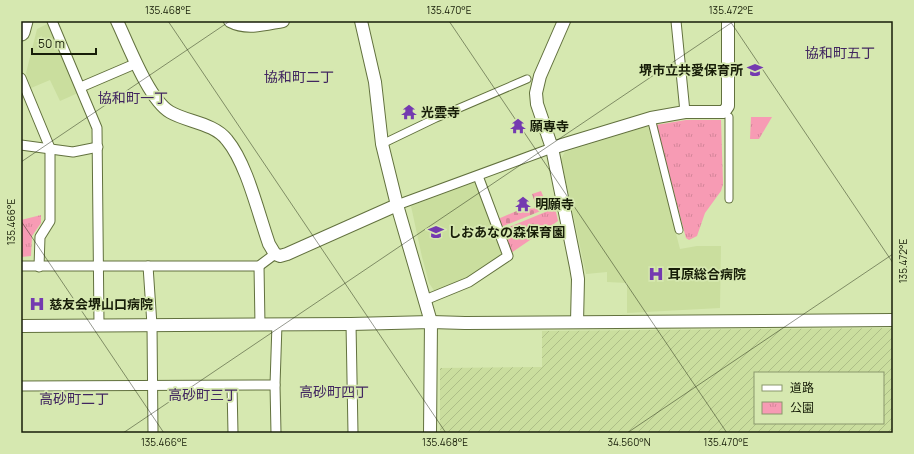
<svg xmlns="http://www.w3.org/2000/svg" width="914" height="454" viewBox="0 0 914 454" font-family="Manrope,'Noto Sans JP',sans-serif">
<style>
.built{fill:#cade9e}
.industrial{fill:url(#industrial-furrows);fill-rule:evenodd}
.cemetery{fill:url(#cemetery-stones)}
.park{fill:url(#park-tufts)}
.lines{fill:none;stroke-linecap:round;stroke-linejoin:round}
.pedestrian-casing{stroke:#62713e;stroke-width:9}
.minor-casing{stroke:#62713e;stroke-width:11}
.tertiary-casing{stroke:#62713e;stroke-width:14}
.motorway-casing{stroke:#62713e;stroke-width:19}
.pedestrian{stroke:#fff;stroke-width:7}
.minor{stroke:#fff;stroke-width:9}
.tertiary{stroke:#fff;stroke-width:12}
.motorway{stroke:#fff;stroke-width:17}
.ticks{fill:none;stroke:#171d08;stroke-width:1;stroke-opacity:0.45}
.labels{text-anchor:middle;stroke-width:3.5;stroke-linejoin:round;paint-order:stroke}
.poi-label{font-size:13px;font-weight:bold;fill:#171d08;stroke:#d6e8b0;text-anchor:start}
.neighbourhood-label{font-size:14px;fill:#412660;stroke:#d6e8b0}
.neatline{fill:none;stroke:#171d08;stroke-width:1.5}
.ticks-label{font-size:10px;text-anchor:middle;fill:#171d08}
</style>
<defs>
<pattern id="industrial-furrows" width="10" height="10" patternUnits="userSpaceOnUse"><rect width="10" height="10" fill="#cade9e"/><path d="M-1 1l2-2M0 10L10 0M9 11l2-2" fill="none" stroke="#adbe87"/></pattern>
<pattern id="cemetery-stones" width="16" height="16" patternUnits="userSpaceOnUse"><rect width="16" height="16" fill="#f79bb4"/><path d="M2 7V4a2 2 0 0 1 4 0v3zM10 15v-3a2 2 0 0 1 4 0v3z" fill="#d38599"/></pattern>
<pattern id="park-tufts" width="24" height="20" patternUnits="userSpaceOnUse"><rect width="24" height="20" fill="#f79bb4"/><path d="M3 7l-1-3M5 7V3M7 7l1-3M15 17l-1-3M17 17v-4M19 17l1-3" fill="none" stroke="#d38599"/></pattern>
</defs>
<rect width="100%" height="100%" fill="#d6e8b0"/>
<!-- built -->
<g class="built">
<path d="M47 24 50 26 78 93 60 101 50 80 31 88 26 73 37 29Z"/>
<path d="M648 126 680 249 697 246H721L720 308 627 313V283L607 282V272L586 274 561 159 565 152Z"/>
<path d="M477 181 504 253 502 258 469 280 435 292 429 283 422 257 411 206Z"/>
</g>
<!-- industrial -->
<path class="industrial" d="M893 328V433H440V368L542 367V331ZM755 373H883V423H755Z"/>
<!-- cemetery -->
<path class="cemetery" d="M541 191 548 208 501 227 498 219 519 210 520 213 536 206 532 194Z"/>
<!-- park -->
<g class="park">
<path d="M751 117H772L759 139H750Z"/>
<path d="M686 120H721L723 184 721 191 705 213 697 236 689 240 686 238 656 125Z"/>
<path d="M555 208 558 221 511 253 502 230Z"/>
<path d="M41 215V223L32 236 31 256 21 257V220Z"/>
</g>
<g class="lines">
<defs>
<g id="pedestrian">
<path d="M729 117V199"/>
<path d="M651 118 679 230"/>
<path d="M382 144 436 118 527 79"/>
</g>
<g id="minor">
<path d="M52 21 97 128 99 325"/>
<path d="M676 21 685 112"/>
<path d="M21 78 50 148V221L40 237 39 267"/>
<path d="M81 87 137 63"/>
<path d="M21 145 73 152 98 147"/>
<path d="M397 205 552 148"/>
<path d="M21 266H259L275 254"/>
<path d="M148 266 152 325 153 433"/>
<path d="M259 266 260 325"/>
<path d="M425 300 469 282 508 256 478 176"/>
<path d="M351 324 353 433"/>
<path d="M21 386 275 385"/>
<path d="M232 386 233 433"/>
<path d="M276 433 275 385 277 324"/>
</g>
<g id="tertiary">
<path d="M117 21C128 44 149 100 170 112 187 122 214 123 227 140 247 164 258 213 269 244L275 254 280 256 287 254 397 205"/>
<path d="M230 21C247 30 265 24 283 21"/>
<path d="M361 21 375 82 382 144 397 205 431 322 430 433"/>
<path d="M564 21 540 76 536 93 537 104 552 148 576 267 578 279 577 322"/>
<path d="M552 148 651 118 685 112H724L728 106V21"/>
<path d="M21 326 351 324 431 322 465 323 893 320"/>
</g>
<path id="motorway" d="M21 32 24 21"/>
</defs>
<!-- pedestrian casing -->
<use href="#pedestrian" class="pedestrian-casing"/>
<!-- minor casing -->
<use href="#minor" class="minor-casing"/>
<!-- tertiary casing -->
<use href="#tertiary" class="tertiary-casing"/>
<!-- motorway casing -->
<use href="#motorway" class="motorway-casing"/>
<!-- pedestrian -->
<use href="#pedestrian" class="pedestrian"/>
<!-- minor -->
<use href="#minor" class="minor"/>
<!-- tertiary -->
<use href="#tertiary" class="tertiary"/>
<!-- motorway -->
<use href="#motorway" class="motorway"/>
</g>
<!-- ticks -->
<path class="ticks" d="M168 21 446 433M449 21 727 433M730 21 893 263M21 162 230 21M21 221 164 433M123 433 734 21M627 433 893 254"/>
<!-- icons -->
<defs>
<symbol id="school-bare" viewBox="-9 -9 18 18"><path d="M0-5L7-2L0 1L-7-2ZM-4 1L0 2.5L4 1V4Q0 6-4 4Z" fill="#743ab0" stroke="#d6e8b0" stroke-width="2.5" paint-order="stroke"/></symbol>
<symbol id="temple-bare" viewBox="-9 -9 18 18"><path d="M0-6L5-2H3V0L6.5 2.5H4V6H1.5V3h-3V6H-4V2.5H-6.5L-3 0V-2H-5Z" fill="#743ab0" stroke="#d6e8b0" stroke-width="2.5" paint-order="stroke"/></symbol>
<symbol id="hospital-bare" viewBox="-9 -9 18 18"><path d="M-5-5h3v3.5h4V-5h3V5h-3V1.5h-4V5h-3Z" fill="#743ab0" stroke="#d6e8b0" stroke-width="2.5" paint-order="stroke"/></symbol>
</defs>
<g fill-rule="evenodd">
<use href="#school-bare" x="744" y="59" width="22" height="22"/>
<use href="#temple-bare" x="398" y="101" width="22" height="22"/>
<use href="#temple-bare" x="507" y="115" width="22" height="22"/>
<use href="#temple-bare" x="512" y="193" width="22" height="22"/>
<use href="#school-bare" x="425" y="221" width="22" height="22"/>
<use href="#hospital-bare" x="645" y="263" width="22" height="22"/>
<use href="#hospital-bare" x="26" y="293" width="22" height="22"/>
</g>
<g class="labels">
<!-- poi labels -->
<g class="poi-label">
<text x="743" y="75" text-anchor="end">堺市立共愛保育所</text>
<text x="421" y="117">光雲寺</text>
<text x="530" y="131">願専寺</text>
<text x="535" y="209">明願寺</text>
<text x="448" y="237">しおあなの森保育園</text>
<text x="668" y="279">耳原総合病院</text>
<text x="49" y="309">慈友会堺山口病院</text>
</g>
<!-- neighbourhood labels -->
<g class="neighbourhood-label">
<text x="840" y="58">協和町五丁</text>
<text x="299" y="82">協和町二丁</text>
<text x="133" y="103">協和町一丁</text>
<text x="334" y="397">高砂町四丁</text>
<text x="203" y="400">高砂町三丁</text>
<text x="74" y="404">高砂町二丁</text>
</g>
</g>
<!-- border -->
<rect width="914" height="454" fill="none" stroke="#d6e8b0" stroke-width="44"/>
<!-- legend -->
<rect x="754" y="372" width="130" height="52" fill="#d6e8b0" stroke="#8a976d"/>
<rect x="762" y="385" width="20" height="6" fill="#ffffff" stroke="#8a976d"/>
<text x="790" y="392" font-size="12" fill="#171d08">道路</text>
<rect x="762" y="402" width="20" height="12" fill="url(#park-tufts)" stroke="#8a976d"/>
<text x="790" y="412" font-size="12" fill="#171d08">公園</text>
<!-- scale -->
<path d="M32 48v6h64v-6" fill="none" stroke="#171d08" stroke-width="2"/>
<text x="38" y="48" font-size="12" fill="#171d08" stroke="#d6e8b0" stroke-width="3" paint-order="stroke">50 m</text>
<rect x="22" y="22" width="870" height="410" class="neatline"/>
<g class="ticks-label">
<text x="168" y="14">135.468°E</text>
<text x="449" y="14">135.470°E</text>
<text x="731" y="14">135.472°E</text>
<text transform="translate(11 222) rotate(-90)" y="4">135.466°E</text>
<text transform="translate(903 261) rotate(-90)" y="4">135.472°E</text>
<text x="164" y="446">135.466°E</text>
<text x="445" y="446">135.468°E</text>
<text x="629" y="446">34.560°N</text>
<text x="726" y="446">135.470°E</text>
</g>
</svg>
